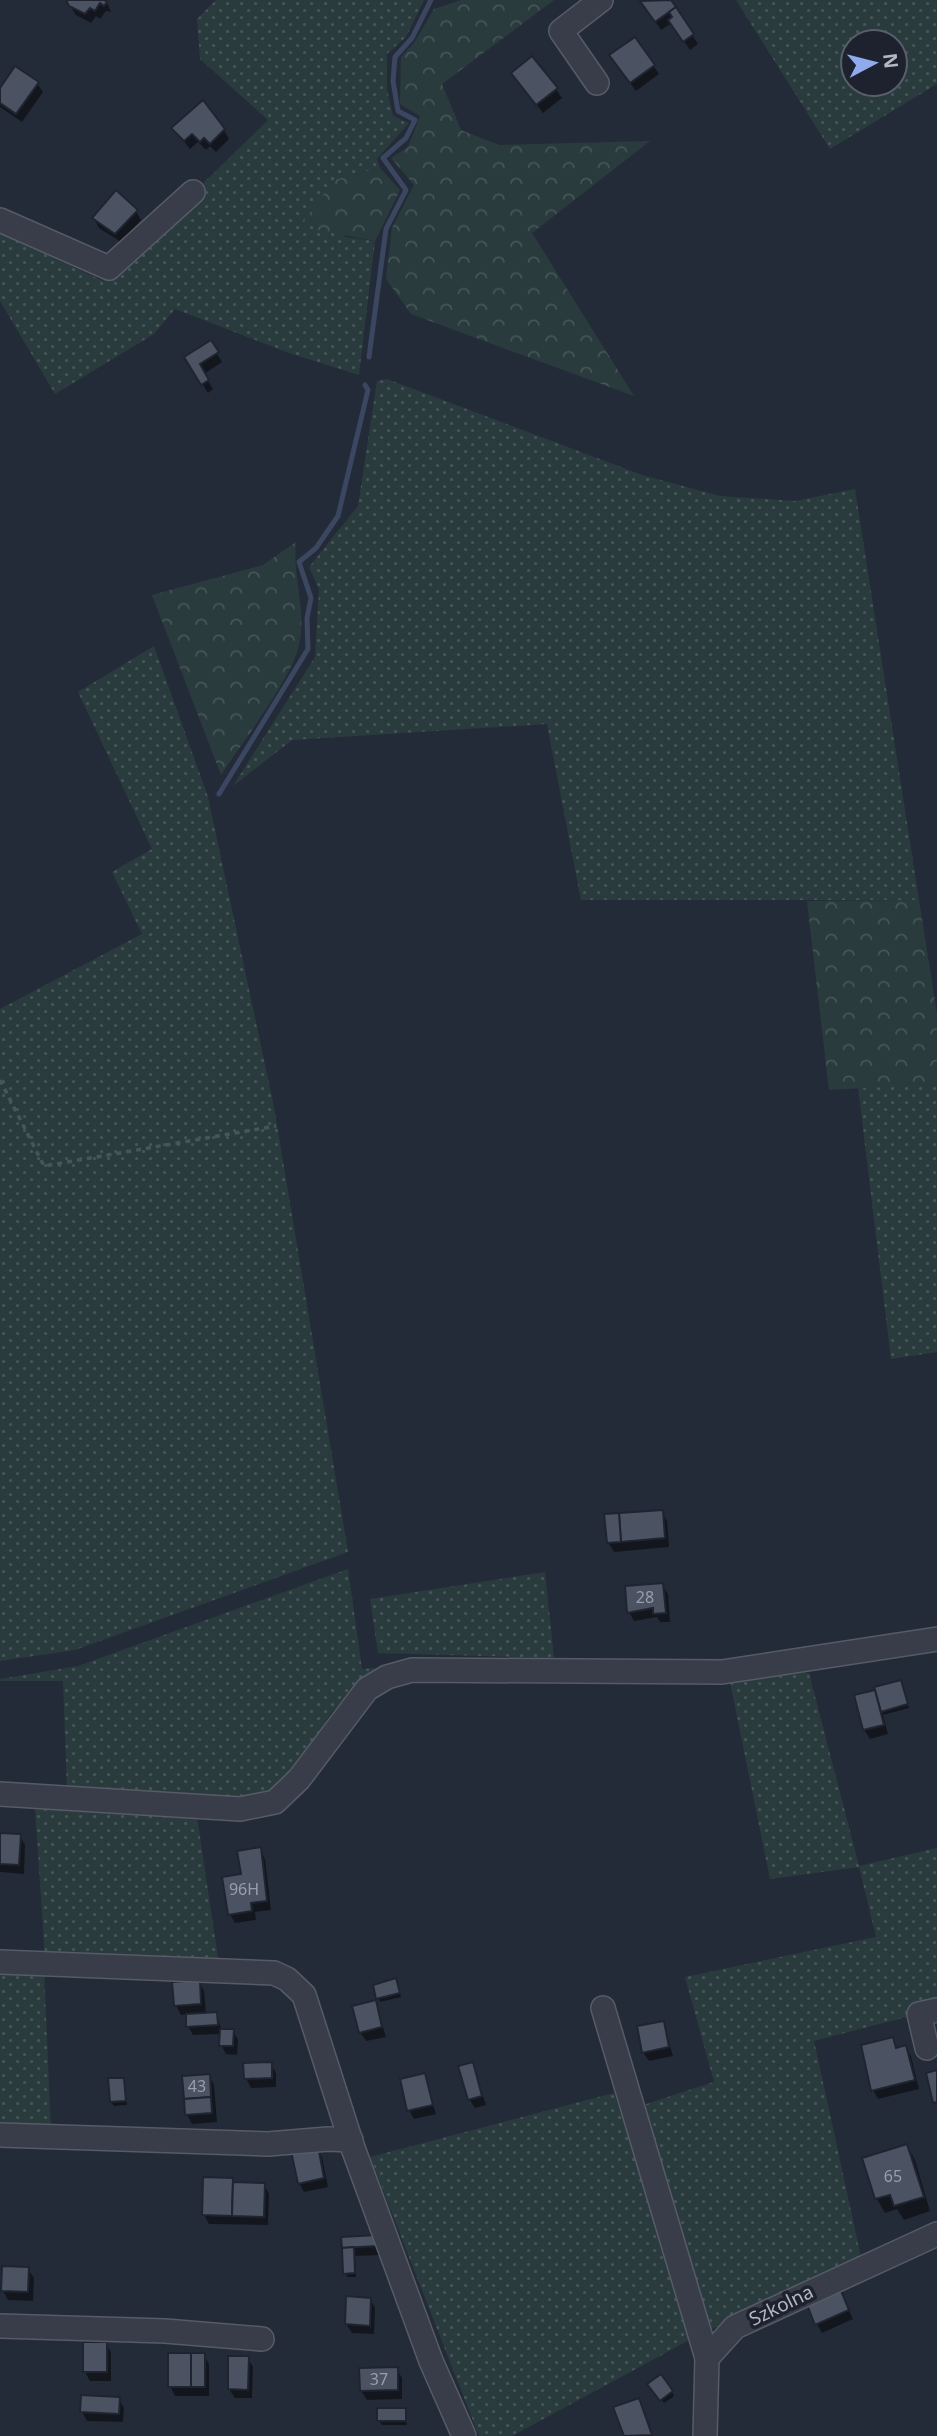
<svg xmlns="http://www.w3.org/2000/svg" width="937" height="2436" viewBox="0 0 937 2436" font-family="'Noto Sans',sans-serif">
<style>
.grass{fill:url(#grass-dots);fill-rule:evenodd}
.forest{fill:url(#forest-crowns)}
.shadow{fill:#0007}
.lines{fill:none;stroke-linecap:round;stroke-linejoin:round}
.stream{stroke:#3b4760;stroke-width:5}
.building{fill:#4b5262;stroke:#1f2430;stroke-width:2}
.minor-casing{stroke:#565b67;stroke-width:26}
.path{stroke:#48565b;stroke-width:3.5;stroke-dasharray:5 5;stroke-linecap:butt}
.minor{stroke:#383d49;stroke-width:23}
.labels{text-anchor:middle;stroke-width:7;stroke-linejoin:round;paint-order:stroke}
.number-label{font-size:16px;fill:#999eac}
.street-label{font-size:19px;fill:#b3b8c5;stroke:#1d222e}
</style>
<defs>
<pattern id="grass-dots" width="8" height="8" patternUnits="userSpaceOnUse" patternTransform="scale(1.75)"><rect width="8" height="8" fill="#2a3b3d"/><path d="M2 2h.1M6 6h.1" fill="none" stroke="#465558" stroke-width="1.8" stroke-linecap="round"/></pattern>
<pattern id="forest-crowns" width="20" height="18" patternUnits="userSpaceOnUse" patternTransform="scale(1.75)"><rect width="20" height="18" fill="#2a3b3d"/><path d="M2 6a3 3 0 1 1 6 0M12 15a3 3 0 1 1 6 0" fill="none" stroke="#465558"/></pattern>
</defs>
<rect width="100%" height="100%" fill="#242b38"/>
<!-- grass -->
<g class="grass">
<path d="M216 0H424L406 37 387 54V89L393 116 409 123 377 159 380 168 334 180 328 190 345 237 375 241 359 375 289 353 175 309 154 334 55 394 0 301V233L103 281 268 120 200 59 197 19Z"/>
<path d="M736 0H937V84L830 149ZM853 42H895V84H853Z"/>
<path d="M387 379 642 475 720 496 795 501 855 489 919 900H581L547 724 292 740 233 786 315 657 319 589 309 567 358 506 377 381Z"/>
<path d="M154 646 208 797 274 1107 348 1552 75 1650 0 1661V1009L142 934 112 872 152 849 78 692Z"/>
<path d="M937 1084V1352L891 1359 858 1087Z"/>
<path d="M348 1569 362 1669 375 1668 332 1712 287 1782 254 1799 67 1790 63 1681H0V1679L78 1666Z"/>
<path d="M545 1572 554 1658 378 1653 370 1599Z"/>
<path d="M728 1672 809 1673 859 1866 937 1848V2009L814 2041 861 2257 704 2333 637 2107 714 2082 685 1977 876 1937 859 1867 770 1879Z"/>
<path d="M35 1808 197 1817 219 1965 45 1957Z"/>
<path d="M0 1968 44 1971 51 2130H0Z"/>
<path d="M614 2093 693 2338 512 2436H479L370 2157Z"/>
</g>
<!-- forest -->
<g class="forest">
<path d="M461 0H554L442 84 461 130 499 145 650 141 532 233 634 396 411 314 386 279 392 228 414 185 391 158 408 147 420 116 400 104 401 57 414 43 434 9Z"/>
<path d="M380 168 400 190 375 241 318 230 304 221 334 180Z"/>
<path d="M296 542C292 576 307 610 299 645 292 678 241 744 221 775L152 595 263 565Z"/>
<path d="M919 900 937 1014V1084L829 1090 807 901Z"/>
</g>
<!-- shadow -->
<g class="shadow">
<path d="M66 0H106L111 12 106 11 100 19 96 16 91 23 76 15Z"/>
<path d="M669 0 698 44 690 50 672 23 661 30 642 1Z"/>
<path d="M617 65H653L659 74 636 91Z"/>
<path d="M513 73 556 89 562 98 543 113Z"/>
<path d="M37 83 43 92 22 122 0 107V91Z"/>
<path d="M174 129 224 130 229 139 216 152 210 146 206 150 198 142 190 149Z"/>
<path d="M136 211 141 220 121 242 99 228 94 219Z"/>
<path d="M210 342 222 362 204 374 213 389 208 393 186 358Z"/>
<path d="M662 1512 667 1521 669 1547 614 1552 608 1542Z"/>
<path d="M662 1585 668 1594 670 1622H660L657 1617 634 1621 629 1612Z"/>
<path d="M902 1685 909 1708 883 1715 888 1734 870 1739 864 1730 877 1691Z"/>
<path d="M0 1835 20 1836 25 1845 24 1874 0 1872Z"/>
<path d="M260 1849 265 1859 271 1910 255 1912 256 1920 235 1923 230 1914 243 1875Z"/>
<path d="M199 1982 204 1991 206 2014 216 2013 222 2031H233L238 2040 237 2055 226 2054 221 2045V2034L193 2035 188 2026 187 2014 181 2015 176 2006Z"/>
<path d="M397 1984 401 1997 380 2002 375 1986Z"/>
<path d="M375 2002 386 2037 366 2041 360 2032Z"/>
<path d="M663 2023 673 2056 649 2061 643 2052Z"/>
<path d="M893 2039 898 2049 905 2047 911 2056 919 2089 878 2099 873 2090Z"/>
<path d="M271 2063 276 2073V2087L251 2088 246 2078Z"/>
<path d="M472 2064 486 2105 475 2108 469 2099Z"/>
<path d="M209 2075 214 2085 217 2122 192 2124 187 2115Z"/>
<path d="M424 2075 436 2114 414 2119 409 2110Z"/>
<path d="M124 2079 127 2105 114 2106 111 2102Z"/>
<path d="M907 2146 915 2160 930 2211 904 2220 897 2209 885 2213 877 2199 864 2159Z"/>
<path d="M317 2148 322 2157 328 2187 304 2192 299 2183Z"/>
<path d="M204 2179 264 2184 269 2194 268 2225 209 2224 204 2215Z"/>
<path d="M376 2237 381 2255 355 2256 356 2277H347L343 2238Z"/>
<path d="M28 2269 34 2278 33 2301 8 2300 3 2291Z"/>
<path d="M370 2299 375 2308 374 2334 352 2333 346 2324Z"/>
<path d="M844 2299 853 2319 822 2333 817 2324Z"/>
<path d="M106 2343 111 2353V2381H90L85 2372Z"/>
<path d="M204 2355 209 2364V2396H175L170 2386Z"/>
<path d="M248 2358 253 2367 252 2398H235L229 2389Z"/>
<path d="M397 2369 402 2378V2399L367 2400 361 2391Z"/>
<path d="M652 2388 672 2392 674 2396 664 2403Z"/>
<path d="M118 2398 124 2408 123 2422 87 2421 82 2412Z"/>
<path d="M638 2400 643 2409 653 2436H626L616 2408Z"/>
<path d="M405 2409 407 2425H382L379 2421Z"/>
</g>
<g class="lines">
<!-- stream -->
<g class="stream">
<path d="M369 357 386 229 406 190 383 158 406 138 415 120 398 111 393 81 395 57 412 38 431 0"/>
<path d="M219 794 308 649 307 618 311 598 299 562 316 548 338 516 368 390 365 385"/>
</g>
</g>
<!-- building -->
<g class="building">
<path d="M66 0H104L107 2 104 6 100 3 95 11 90 8 85 14 69 6Z"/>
<path d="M671 0 676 7 655 22 640 1Z"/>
<path d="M676 7 694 34 683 42 668 20 672 17 669 12Z"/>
<path d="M635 37 655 65 630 83 609 55Z"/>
<path d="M532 56 558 88 536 105 511 73Z"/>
<path d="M15 66 39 82 16 114 0 103V88Z"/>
<path d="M203 100 225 129 210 144 204 138 200 142 192 134 184 141 171 128Z"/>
<path d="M116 190 138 210 115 234 92 218Z"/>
<path d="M211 340 219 352 200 364 209 380 201 385 184 357Z"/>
<path d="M663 1510 665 1538 621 1542 619 1513Z"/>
<path d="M619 1513 621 1542 607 1543 604 1514Z"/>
<path d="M663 1583 666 1613 653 1614V1608L627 1613 625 1586Z"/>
<path d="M901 1680 908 1704 881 1712 874 1687Z"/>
<path d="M875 1690 884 1725 863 1730 854 1695Z"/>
<path d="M0 1833 21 1834 19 1865 0 1864Z"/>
<path d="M261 1847 267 1901 251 1903 252 1911 228 1915 222 1877 241 1874 237 1851Z"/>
<path d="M396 1978 400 1993 376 1999 373 1985Z"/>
<path d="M200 1980 201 2004 174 2006 172 1982Z"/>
<path d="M376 2000 382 2027 359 2033 352 2006Z"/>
<path d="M217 2012 218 2025 186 2027V2014Z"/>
<path d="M664 2021 669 2047 642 2053 637 2026Z"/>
<path d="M220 2029H234L233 2046H219Z"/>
<path d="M893 2037 896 2048 906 2045 915 2080 871 2091 861 2045Z"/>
<path d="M272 2062V2078L244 2079 243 2063Z"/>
<path d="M473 2062 482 2096 468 2100 458 2066Z"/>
<path d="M937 2070V2102L933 2103 926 2073Z"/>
<path d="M425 2073 433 2105 407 2111 400 2079Z"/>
<path d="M210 2074 211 2097 184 2099 182 2076Z"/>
<path d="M108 2078H124L126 2101 110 2102Z"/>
<path d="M211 2097 212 2113 185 2115 184 2099Z"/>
<path d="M907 2144 924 2197 894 2206 890 2195 875 2199 862 2158Z"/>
<path d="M318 2146 324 2178 298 2184 291 2151Z"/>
<path d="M203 2177 233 2178 232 2216 202 2215Z"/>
<path d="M233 2182 265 2183 264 2217 232 2216Z"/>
<path d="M377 2235V2246L342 2248 341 2237Z"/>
<path d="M354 2247 355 2273 343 2274 342 2248Z"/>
<path d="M2 2266 29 2267 28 2292 1 2291Z"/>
<path d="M840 2288 849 2310 815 2325 806 2302Z"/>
<path d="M346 2296 371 2298 370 2326 345 2324Z"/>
<rect x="83" y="2342" width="24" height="30"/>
<rect x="168" y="2353" width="23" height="34"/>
<rect x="191" y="2353" width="14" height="34"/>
<path d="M228 2356H249L248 2390 228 2389Z"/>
<path d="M398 2367V2390L360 2391 359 2368Z"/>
<path d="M661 2374 673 2391 660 2401 647 2384Z"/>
<path d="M81 2395 120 2397 119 2414 80 2412Z"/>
<path d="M639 2398 652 2435 624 2436 613 2407Z"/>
<rect x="377" y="2408" width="29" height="13"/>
</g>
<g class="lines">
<defs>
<g id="minor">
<path d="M597 83 561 31 601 0"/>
<path d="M0 220 109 268 193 192"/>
<path d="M0 1794 240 1809 275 1802 299 1779 367 1689 387 1677 412 1670 722 1672 937 1639"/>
<path d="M0 1962 274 1973 287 1979 304 1995 353 2148 431 2361 464 2436"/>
<path d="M603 2008 707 2358"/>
<path d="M927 2048 919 2014 937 2010"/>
<path d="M0 2135 268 2144 328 2139 351 2140"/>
<path d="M0 2326 165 2331 262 2339"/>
<path d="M705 2436 707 2358 735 2327 937 2234"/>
</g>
</defs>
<!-- minor casing -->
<use href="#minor" class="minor-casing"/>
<!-- path -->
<path class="path" d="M0 1080 44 1166 276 1126"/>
<!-- minor -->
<use href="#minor" class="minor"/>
</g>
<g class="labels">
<!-- number labels -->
<g class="number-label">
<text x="645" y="1603">28</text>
<text x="244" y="1895">96H</text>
<text x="197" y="2092">43</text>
<text x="893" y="2182">65</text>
<text x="379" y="2385">37</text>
</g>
<!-- street labels -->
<g class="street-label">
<text transform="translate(781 2305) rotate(-26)" y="7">Szkolna</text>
</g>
</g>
<!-- north arrow -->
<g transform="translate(874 63) rotate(83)"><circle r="33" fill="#1d222e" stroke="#595e6a" stroke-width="2"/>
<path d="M0-5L12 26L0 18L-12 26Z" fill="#90aaed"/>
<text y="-10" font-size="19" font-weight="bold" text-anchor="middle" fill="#b3b8c5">N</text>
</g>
</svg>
